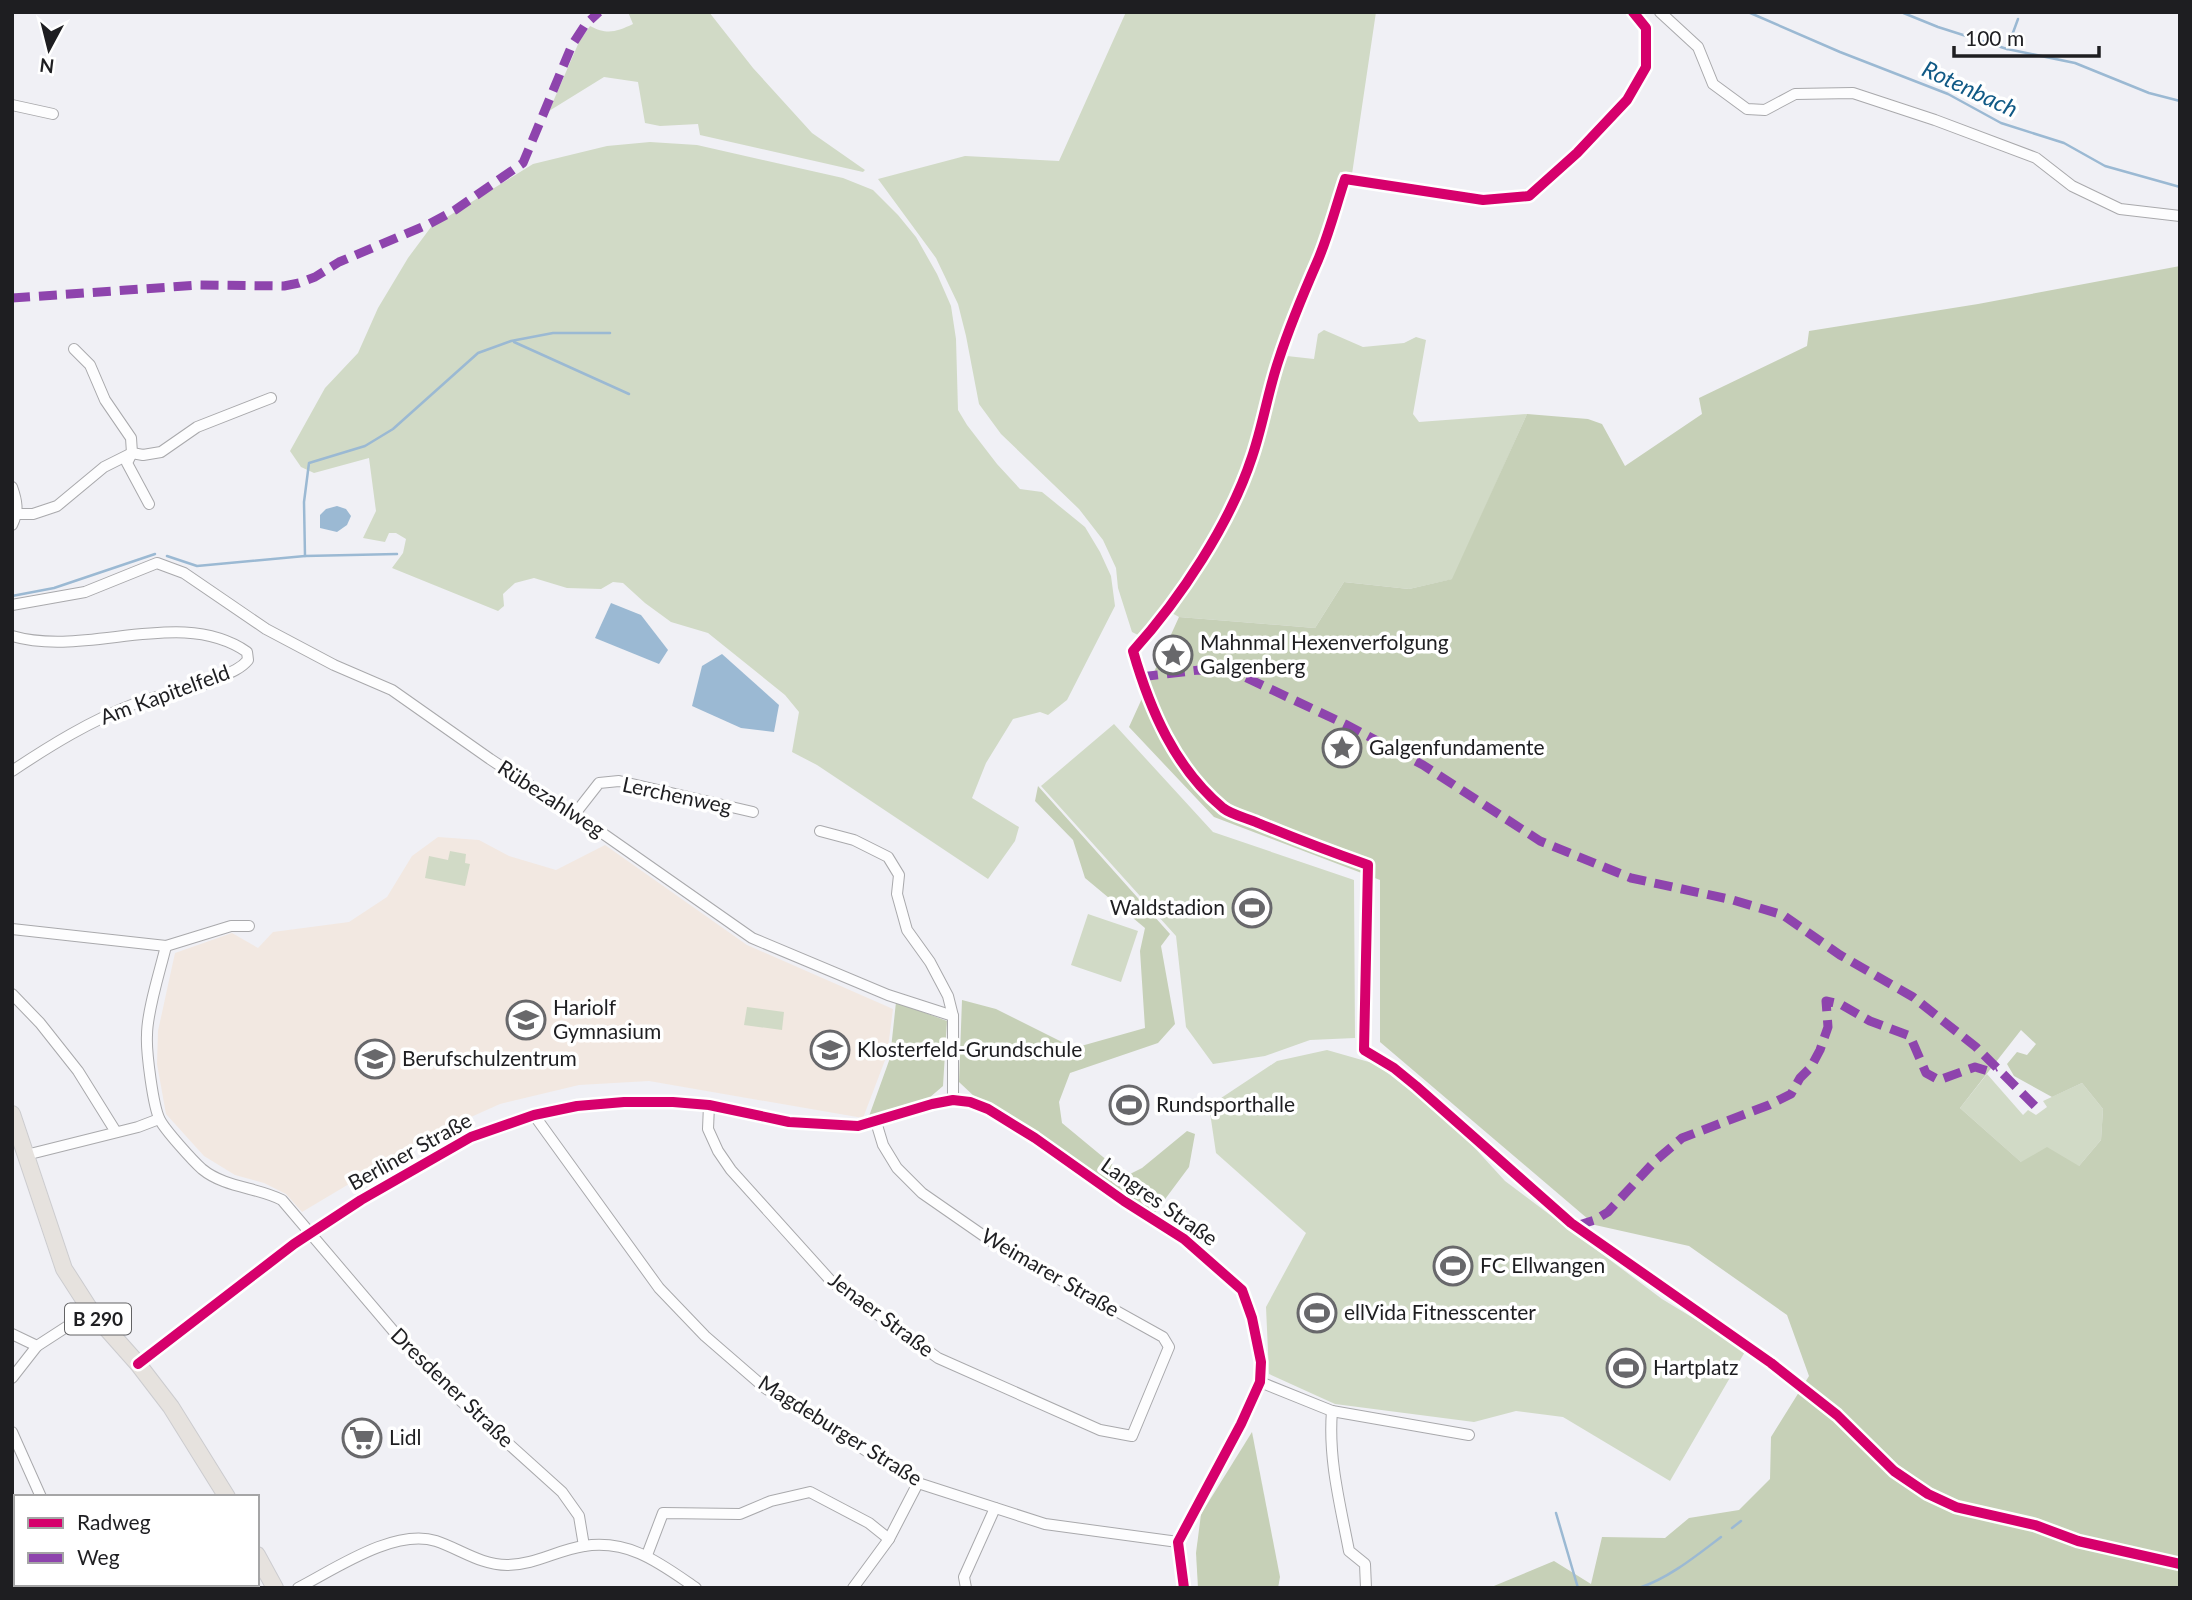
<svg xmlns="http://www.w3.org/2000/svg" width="2192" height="1600" viewBox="0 0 2192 1600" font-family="Lato,sans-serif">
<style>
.education{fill:#f2e8e1}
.green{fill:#d1dac6}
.forest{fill:#c6d0b7;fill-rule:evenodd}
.water{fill:#9bb9d3}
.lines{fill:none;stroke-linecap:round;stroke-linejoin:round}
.stream{stroke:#9bb9d3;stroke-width:2.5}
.minor-casing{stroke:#a9a9ac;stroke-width:12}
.primary-casing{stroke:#cccccf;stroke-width:18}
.minor{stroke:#fdfdfe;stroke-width:10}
.primary{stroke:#e6e2de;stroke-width:16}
.quiet{stroke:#8e44ad;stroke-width:9;stroke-dasharray:18 9;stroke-linecap:butt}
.cycleway-casing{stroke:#fff;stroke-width:15}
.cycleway{stroke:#d6006c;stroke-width:10}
.labels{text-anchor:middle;stroke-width:7;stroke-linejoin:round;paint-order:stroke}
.shield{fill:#fff;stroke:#626264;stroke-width:2}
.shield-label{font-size:19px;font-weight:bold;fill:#1e1e21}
.poi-label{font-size:21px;fill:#1e1e21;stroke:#fff;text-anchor:start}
.street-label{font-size:21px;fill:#1e1e21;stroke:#fff}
.water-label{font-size:23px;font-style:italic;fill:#105985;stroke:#fff}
</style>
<rect width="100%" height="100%" fill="#f0f0f5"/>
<!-- education -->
<path class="education" d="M438 837 479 840 509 856 556 870 605 845 747 945 893 1009 887 1055 863 1118 649 1081 579 1085 500 1104 433 1134 302 1212 286 1194 264 1183 235 1175 204 1156 166 1114 157 1064 158 1031 175 953 232 933 258 948 273 932 349 922 387 897 412 856Z"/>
<!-- green -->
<g class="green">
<path d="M628 12H709L753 68 812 133 865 170 863 172 700 135 698 124 660 126 645 123 638 82 604 77 549 111 579 42 590 26C607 35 616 32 633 24Z"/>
<path d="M1126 12H1376L1352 174 1340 172 1316 257 1304 277 1276 362 1249 457 1227 509 1178 590 1150 629 1140 636 1132 632 1118 588 1116 568 1103 540 1079 509 1001 434 979 404 966 336 958 304 936 258 878 179 965 156 1059 161Z"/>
<path d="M650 142 697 145 843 178 873 190 898 215 916 237 937 274 951 306 956 339 958 410 967 425 997 464 1020 489 1042 492 1085 527 1100 552 1111 576 1115 606 1067 700 1048 715 1040 712 1013 719 986 763 972 798 1019 827 1015 841 988 879 817 765 792 752 799 712 785 695 708 633 671 622 645 603 623 583 613 582 601 589 567 588 534 578 515 583 503 594 504 606 498 611 392 568 403 553 406 539 396 533H389L385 542 363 538 376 511 369 458 314 473 301 467 290 451 325 388 358 353 378 308 408 258 431 227 533 164 607 146Z"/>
<path d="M1324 330 1363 347 1404 343 1416 337 1426 340 1413 414 1419 422 1527 414 1453 579 1409 589 1344 582 1315 628 1179 617 1170 612 1235 510 1251 471 1287 356 1314 359 1318 334Z"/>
<path d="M1114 724 1213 832 1354 880 1355 1038 1310 1040 1265 1056 1213 1064 1186 1027 1176 936 1041 786Z"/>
<path d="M450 851 466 854 465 863 470 864 465 886 425 878 429 856 448 860Z"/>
<path d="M1088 914 1138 931 1121 982 1071 965Z"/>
<path d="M747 1007 784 1012 782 1030 744 1025Z"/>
<path d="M1327 1050 1376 1064 1451 1122 1505 1181 1662 1299 1746 1350 1670 1481 1563 1417 1516 1411 1474 1422 1335 1404 1269 1374 1266 1307 1306 1233 1216 1153 1209 1106 1277 1061Z"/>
<path d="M1987 1074 2023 1115 2028 1110 2036 1115 2047 1107 2043 1101 2082 1083 2103 1109 2101 1140 2079 1166 2022 1163 1960 1108Z"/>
</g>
<!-- forest -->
<g class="forest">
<path d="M2180 266V1588H1489L1554 1561 1591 1584 1602 1537 1665 1538 1689 1518 1739 1510 1770 1479 1771 1437 1809 1376 1787 1315 1689 1246 1595 1225 1380 1042V880L1214 817 1129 727 1179 617 1315 628 1344 582 1409 589 1452 579 1527 414 1588 419 1602 424 1625 466 1702 414 1699 398 1807 346 1809 331 1978 304ZM2021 1030 2036 1044 2027 1055 2017 1052 2007 1064 2014 1076 2052 1097 2082 1083 2103 1109 2101 1140 2079 1166 2047 1147 2021 1162 1960 1108Z"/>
<path d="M1038 786 1170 934 1161 946 1175 1024 1158 1043 1070 1073 1059 1102 1062 1123 1126 1176 1142 1168 1187 1131 1195 1134 1189 1167 1154 1214 1023 1124 976 1098 959 1082 962 1000 996 1009 1074 1048 1145 1028 1140 951 1145 928 1085 878 1073 840 1035 801Z"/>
<path d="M896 1002 947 1021 943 1086 929 1098 868 1119 890 1058Z"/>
<path d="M1252 1432 1280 1577 1278 1588H1198L1196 1553 1201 1514Z"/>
</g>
<!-- water -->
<g class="water">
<path d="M337 506 346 509 351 516 347 525 337 532 320 528V515L326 509Z"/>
<path d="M611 603 641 615 668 650 659 664 595 638Z"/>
<path d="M722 654 779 705 774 732 741 728 692 706 702 666Z"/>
</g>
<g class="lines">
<!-- stream -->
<g class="stream">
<path d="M1748 12 1840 52 1948 94 2001 123 2064 143 2105 166 2180 187"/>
<path d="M1901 12 1938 27 2007 49 2075 63 2149 93 2180 101"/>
<path d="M2007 49 2018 19"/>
<path d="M514 342 629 394"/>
<path d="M167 556 197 566 305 556 397 554"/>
<path d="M305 556 304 502 309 463 365 446 393 429 478 353 511 341 553 333H610"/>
<path d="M12 596 54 588 155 554"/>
<path d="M1556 1513 1578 1588"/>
<path d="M1732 1528 1741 1521"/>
<path d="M1639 1588C1669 1578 1696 1556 1721 1537"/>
</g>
<defs>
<g id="minor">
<path d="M1660 12 1698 47 1713 84 1747 109 1765 110 1795 94 1853 93 1935 120 2036 158 2072 186 2120 209 2180 216"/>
<path d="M12 105 53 114"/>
<path d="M74 349 90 365 105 400 131 438 132 453 127 463 149 504"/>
<path d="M12 487C17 501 19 511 12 525"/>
<path d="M17 514H33L57 506 104 467 132 453 143 455 161 452 197 427 271 398"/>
<path d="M12 605 85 592 157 563 184 573 266 629 334 665 392 690 490 759 605 835 752 938 888 995 953 1016"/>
<path d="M12 636C88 658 180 606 247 652L248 660C239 671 223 675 211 681 187 693 159 694 134 704 90 721 51 745 12 771"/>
<path d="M574 815 599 783 619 781 753 812"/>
<path d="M820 831 854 840 888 857 899 875 897 894 907 930 930 962 948 996 953 1016V1100"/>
<path d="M12 929 166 946 231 926H249"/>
<path d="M166 946C160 971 147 1011 147 1035 146 1051 153 1107 160 1120 165 1130 193 1161 202 1169 225 1188 257 1187 282 1200L407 1347 451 1392 562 1492 579 1516 584 1546"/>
<path d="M12 994 40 1023 78 1071 116 1132"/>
<path d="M709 1105 708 1129 718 1151 731 1170 831 1281 938 1358 1100 1430 1132 1436 1169 1347 1163 1337 994 1243 922 1193 897 1168 883 1145 876 1122"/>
<path d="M534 1115 659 1288 705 1336 765 1388 918 1483 1045 1524 1178 1542"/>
<path d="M26 1155 138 1127 159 1119"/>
<path d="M12 1334 37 1346"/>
<path d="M138 1364 294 1244 361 1200 471 1137 534 1115 577 1106 624 1102H673L709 1105 789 1122 858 1126 932 1104 953 1100 970 1102 988 1109 1035 1138 1124 1201 1184 1239 1242 1290 1252 1318 1261 1362 1260 1382 1241 1424 1178 1542 1184 1588"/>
<path d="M12 1378 37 1346 91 1311"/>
<path d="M1260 1382 1332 1411 1469 1435"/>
<path d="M1332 1411C1328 1458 1340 1504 1349 1551L1365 1564 1366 1588"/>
<path d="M12 1432 41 1497"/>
<path d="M647 1555 663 1513 740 1514 771 1501 810 1492 869 1523 889 1539"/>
<path d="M146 1584 147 1588"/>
<path d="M298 1588C335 1569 394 1528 436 1541 460 1549 481 1565 507 1565 535 1565 557 1550 584 1546 630 1539 661 1564 696 1588"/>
<path d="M853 1588 889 1539 918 1483"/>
<path d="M966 1588 964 1577 995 1508"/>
</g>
<g id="primary">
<path d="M12 1114 64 1269 91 1311 138 1364 171 1407 227 1497"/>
<path d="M257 1555 275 1588"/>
</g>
</defs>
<!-- minor casing -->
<use href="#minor" class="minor-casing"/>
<!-- primary casing -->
<use href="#primary" class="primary-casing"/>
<!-- minor -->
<use href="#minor" class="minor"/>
<!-- primary -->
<use href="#primary" class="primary"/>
<!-- quiet -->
<g class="quiet">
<path d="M12 298 200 285 284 286 299 283 315 277 339 262 429 224 455 210 523 163 572 45 585 25 599 12"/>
<path d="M1140 677 1199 670 1234 672 1345 724 1423 765 1540 841 1631 878 1733 900 1783 915 1840 955 1913 997 1976 1047 2036 1107"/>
<path d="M1576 1226 1595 1220 1608 1212 1655 1161 1682 1138 1769 1105 1791 1094 1800 1078 1811 1067 1820 1050 1828 1027 1826 1001 1840 1004 1870 1021 1910 1036 1926 1073 1939 1080 1975 1067 1988 1071 1996 1067"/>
</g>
<defs>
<g id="cycleway">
<path d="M1633 12 1646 28V67L1627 100 1577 153 1529 196 1483 200 1345 179C1336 206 1329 234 1318 260 1304 292 1290 325 1279 359 1268 391 1263 425 1252 457 1230 524 1180 599 1133 651 1150 710 1175 768 1223 808 1232 815 1247 818 1258 823 1294 838 1331 852 1368 865L1364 1050 1394 1068 1416 1086 1571 1223 1771 1363 1837 1415 1894 1471 1928 1494 1956 1507 2035 1525 2078 1541 2180 1564"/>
<path d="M138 1364 294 1244 361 1200 471 1137 534 1115 577 1106 624 1102H673L709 1105 789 1122 858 1126 932 1104 953 1100 970 1102 988 1109 1035 1138 1124 1201 1184 1239 1242 1290 1252 1318 1261 1362 1260 1382 1241 1424 1178 1542 1184 1588"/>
</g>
</defs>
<!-- cycleway casing -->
<use href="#cycleway" class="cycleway-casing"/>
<!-- cycleway -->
<use href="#cycleway" class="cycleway"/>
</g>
<!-- icons -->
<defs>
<symbol id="sight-ring" viewBox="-11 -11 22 22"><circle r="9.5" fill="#fff" stroke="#68686b" stroke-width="1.5"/><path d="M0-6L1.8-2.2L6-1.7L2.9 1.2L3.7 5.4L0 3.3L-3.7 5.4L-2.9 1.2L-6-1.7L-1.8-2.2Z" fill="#68686b"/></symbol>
<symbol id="stadium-ring" viewBox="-11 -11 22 22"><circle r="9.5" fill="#fff" stroke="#68686b" stroke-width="1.5"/><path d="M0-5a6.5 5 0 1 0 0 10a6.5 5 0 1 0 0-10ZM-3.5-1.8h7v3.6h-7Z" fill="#68686b"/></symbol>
<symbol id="school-ring" viewBox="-11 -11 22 22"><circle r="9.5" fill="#fff" stroke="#68686b" stroke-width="1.5"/><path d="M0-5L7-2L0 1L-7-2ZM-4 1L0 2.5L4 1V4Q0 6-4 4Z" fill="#68686b"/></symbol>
<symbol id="supermarket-ring" viewBox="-11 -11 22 22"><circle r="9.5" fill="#fff" stroke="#68686b" stroke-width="1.5"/><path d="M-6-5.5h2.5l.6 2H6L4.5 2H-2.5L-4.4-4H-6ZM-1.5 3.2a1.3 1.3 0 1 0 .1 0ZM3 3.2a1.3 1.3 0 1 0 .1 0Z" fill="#68686b"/></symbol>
</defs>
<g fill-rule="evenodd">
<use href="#sight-ring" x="1151" y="633" width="44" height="44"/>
<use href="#sight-ring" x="1320" y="726" width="44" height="44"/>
<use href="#stadium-ring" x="1230" y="886" width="44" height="44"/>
<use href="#school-ring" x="504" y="998" width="44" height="44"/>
<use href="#school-ring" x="808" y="1028" width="44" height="44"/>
<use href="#school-ring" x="353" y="1037" width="44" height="44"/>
<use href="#stadium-ring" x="1107" y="1083" width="44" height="44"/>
<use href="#stadium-ring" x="1431" y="1244" width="44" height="44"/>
<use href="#stadium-ring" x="1295" y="1291" width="44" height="44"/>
<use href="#stadium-ring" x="1604" y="1346" width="44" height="44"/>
<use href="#supermarket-ring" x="340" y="1416" width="44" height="44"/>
</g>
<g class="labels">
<!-- shield labels -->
<rect class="shield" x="65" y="1303.5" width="66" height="31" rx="5"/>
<g class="shield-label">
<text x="98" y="1326">B 290</text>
</g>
<!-- poi labels -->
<g class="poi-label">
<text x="1200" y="650">Mahnmal Hexenverfolgung<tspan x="1200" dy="24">Galgenberg</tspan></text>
<text x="1369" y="755">Galgenfundamente</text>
<text x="1225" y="915" text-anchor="end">Waldstadion</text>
<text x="553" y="1015">Hariolf<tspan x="553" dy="24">Gymnasium</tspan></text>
<text x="857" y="1057">Klosterfeld-Grundschule</text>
<text x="402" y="1066">Berufschulzentrum</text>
<text x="1156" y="1112">Rundsporthalle</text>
<text x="1480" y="1273">FC Ellwangen</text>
<text x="1344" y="1320">ellVida Fitnesscenter</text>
<text x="1653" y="1375">Hartplatz</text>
<text x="389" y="1445">Lidl</text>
</g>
<!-- street labels -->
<g class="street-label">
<text transform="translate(165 695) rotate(-20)" y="7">Am Kapitelfeld</text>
<text transform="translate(677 796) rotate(12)" y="7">Lerchenweg</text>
<text transform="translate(551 799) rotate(33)" y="7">Rübezahlweg</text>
<text transform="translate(410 1152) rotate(-29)" y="7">Berliner Straße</text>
<text transform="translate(1159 1202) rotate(35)" y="7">Langres Straße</text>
<text transform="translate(1050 1273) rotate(30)" y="7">Weimarer Straße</text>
<text transform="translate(881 1315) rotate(37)" y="7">Jenaer Straße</text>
<text transform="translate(452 1388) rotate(44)" y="7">Dresdener Straße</text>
<text transform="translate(840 1431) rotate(32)" y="7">Magdeburger Straße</text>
</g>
<!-- water labels -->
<g class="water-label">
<text transform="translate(1970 89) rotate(25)" y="8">Rotenbach</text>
</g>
</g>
<!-- border -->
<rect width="2192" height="1600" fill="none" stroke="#1e1e21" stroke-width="28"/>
<!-- legend -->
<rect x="14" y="1495" width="245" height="91" fill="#ffffff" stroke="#a5a5a6" stroke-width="2"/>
<rect x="28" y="1518" width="35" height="10" fill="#d6006c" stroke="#a5a5a6" stroke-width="2"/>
<text x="77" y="1530" font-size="21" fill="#1e1e21">Radweg</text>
<rect x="28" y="1553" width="35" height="10" fill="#8e44ad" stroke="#a5a5a6" stroke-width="2"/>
<text x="77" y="1565" font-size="21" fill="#1e1e21">Weg</text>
<!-- north arrow -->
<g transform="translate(49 49) rotate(187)" stroke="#ffffff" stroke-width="5" paint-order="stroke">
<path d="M0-5L12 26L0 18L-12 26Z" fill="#1e1e21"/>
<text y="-10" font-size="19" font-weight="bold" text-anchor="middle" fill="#1e1e21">N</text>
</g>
<!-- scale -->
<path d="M1954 46v10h145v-10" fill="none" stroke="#1e1e21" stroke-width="3.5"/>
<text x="1965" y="46" font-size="21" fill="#1e1e21" stroke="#ffffff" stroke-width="5" paint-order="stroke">100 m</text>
</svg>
